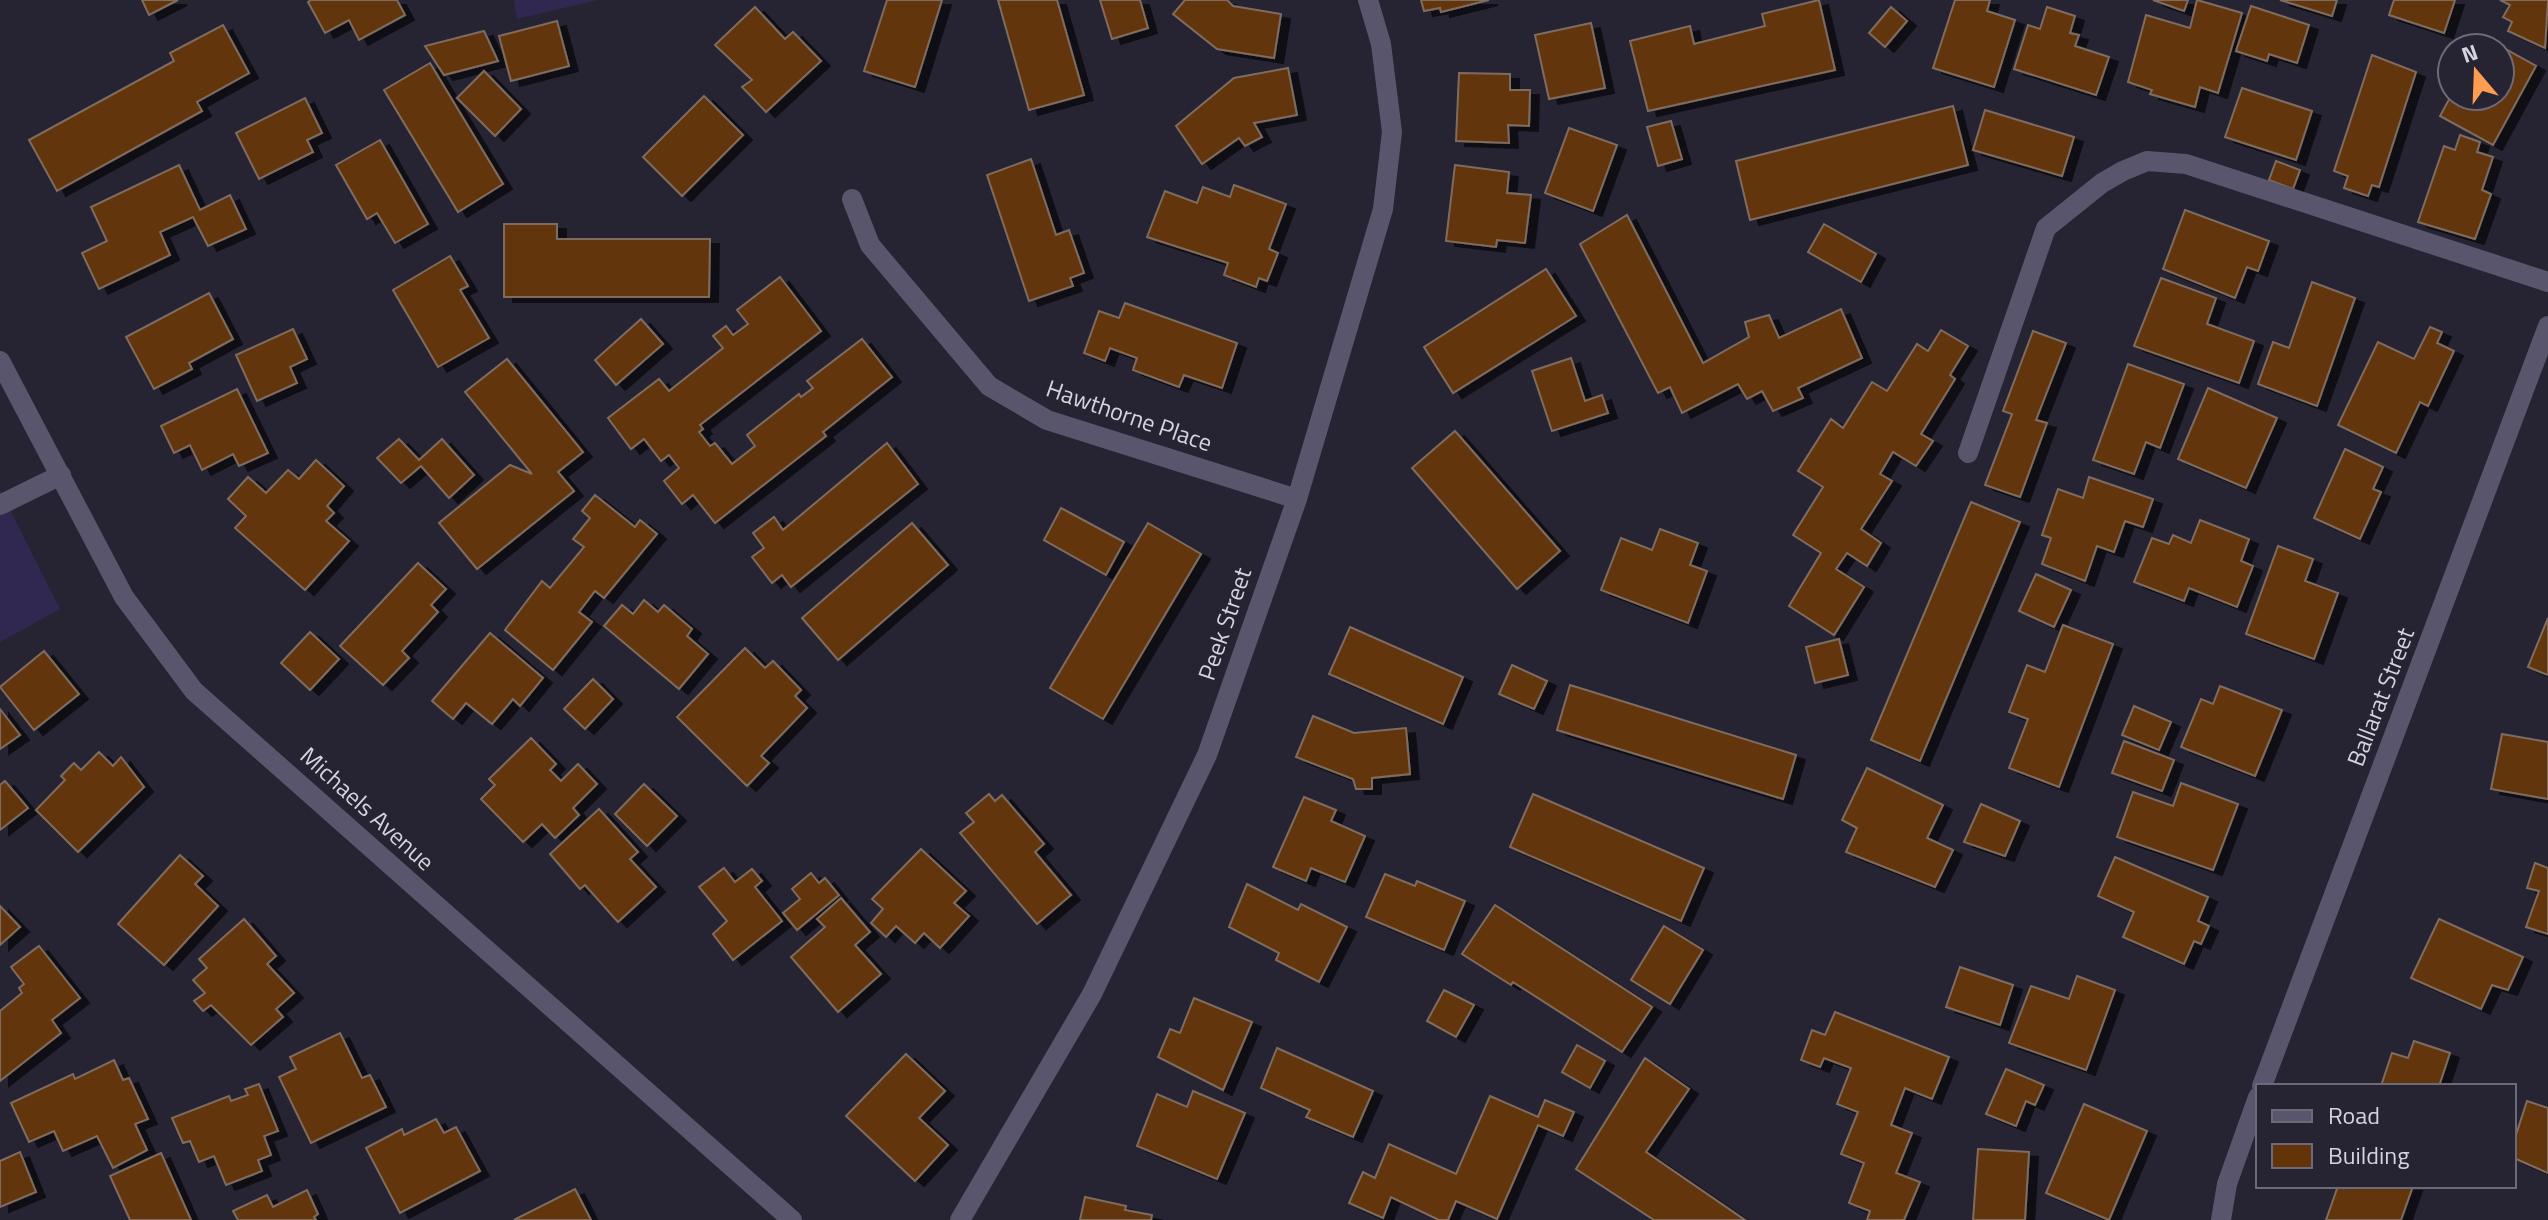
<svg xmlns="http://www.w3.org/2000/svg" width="2548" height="1220" viewBox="0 0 2548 1220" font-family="'Titillium Web',sans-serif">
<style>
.green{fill:#312852}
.building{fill:#633407;stroke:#7e6c60;stroke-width:2;filter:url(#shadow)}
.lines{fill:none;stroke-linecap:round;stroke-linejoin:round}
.service{stroke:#58556d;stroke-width:20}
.minor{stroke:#58556d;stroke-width:20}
.labels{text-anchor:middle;stroke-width:8;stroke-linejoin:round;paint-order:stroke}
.street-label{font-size:24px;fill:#d5d4de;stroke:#262333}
</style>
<defs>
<filter id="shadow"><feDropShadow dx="9" dy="5" stdDeviation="0" flood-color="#0009"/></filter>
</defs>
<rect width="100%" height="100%" fill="#262333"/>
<!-- green -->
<g class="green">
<path d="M514 0H598L517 19Z"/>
<path d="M0 490 60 609 0 642Z"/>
</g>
<!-- building -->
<g class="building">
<path d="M142 0H178L149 15Z"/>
<path d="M311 0H397L405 15 359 40 349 20 325 33 308 2Z"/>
<path d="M887 0H942L915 87 864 71Z"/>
<path d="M998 0H1057L1084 95 1029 110Z"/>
<path d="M1100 0H1140L1148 28 1112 39Z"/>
<path d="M1185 0H1227L1233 6 1281 14 1274 58 1217 49 1173 14Z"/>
<path d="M1421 0H1489L1441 12 1440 8 1424 11Z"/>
<path d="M1819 0 1835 70 1648 111 1630 41 1690 26 1694 44 1765 26 1762 14Z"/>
<path d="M1955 0H1990L1987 11 2015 20 1994 87 1933 68Z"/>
<path d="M2153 0H2188L2184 11Z"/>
<path d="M2197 0 2242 13 2218 93 2200 87 2195 107 2150 94 2152 90 2128 82 2146 15 2190 28Z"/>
<path d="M2280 0H2337L2332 16Z"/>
<path d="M2394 0H2455L2444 33 2389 15Z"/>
<path d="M2500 0H2548L2545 48 2508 31 2512 22 2503 17 2510 5Z"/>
<path d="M2251 6 2309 25 2297 63 2269 54 2267 61 2236 51Z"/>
<path d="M755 7 785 39 793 32 821 61 766 112 742 87 752 80 715 45Z"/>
<path d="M1891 7 1907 21 1885 47 1869 33Z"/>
<path d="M2047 7 2075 16 2070 33 2079 35 2075 46 2109 57 2096 95 2014 69 2028 25 2040 29Z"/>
<path d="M557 21 569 66 511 81 499 36Z"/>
<path d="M1591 23 1605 88 1549 99 1535 35Z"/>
<path d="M223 25 249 73 197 102 202 111 57 191 29 140 174 61 170 53Z"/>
<path d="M484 31 498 61 444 75 425 46Z"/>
<path d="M2484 37 2536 66 2493 145 2440 116 2452 94 2500 96V48H2478Z"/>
<path d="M2372 55 2416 72 2379 187 2372 185 2368 196 2344 188 2348 176 2334 171Z"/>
<path d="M430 63 503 184 458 212 384 90Z"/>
<path d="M1288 68 1297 115 1254 123 1262 137 1245 146 1239 138 1202 164 1176 126 1234 78Z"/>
<path d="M484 71 521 109 495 136 457 98Z"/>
<path d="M1459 73 1510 74V90H1530L1529 126 1508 125 1509 143 1456 141Z"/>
<path d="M2242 88 2312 111 2296 160 2225 137Z"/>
<path d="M704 96 743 135 682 196 643 157Z"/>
<path d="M305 98 322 133 307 140 313 152 259 179 236 133Z"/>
<path d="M1953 106 1968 165 1750 220 1736 161Z"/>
<path d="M1985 110 2074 137 2062 176 1973 150Z"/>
<path d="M1671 121 1682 159 1658 166 1647 127Z"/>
<path d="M1569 128 1617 145 1593 211 1545 193Z"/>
<path d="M2460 135 2480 142 2477 152 2493 157 2482 190 2491 194 2475 239 2418 222 2444 146 2455 150Z"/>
<path d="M380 140 428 224 395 243 377 213 367 219 336 165Z"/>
<path d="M1031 159 1056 235 1069 230 1084 273 1070 278 1073 286 1029 301 987 175Z"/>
<path d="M2276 161 2300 170 2293 189 2269 180Z"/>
<path d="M179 165 200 210 230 195 246 229 208 246 193 217 160 232 170 255 99 289 82 253 107 241 91 207Z"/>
<path d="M1455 165 1509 172 1507 193 1531 195 1525 243 1497 240 1496 247 1446 241Z"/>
<path d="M1234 185 1286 204 1269 249 1278 253 1267 281 1259 278 1256 287 1224 275 1228 263 1147 237 1165 191 1197 203 1203 187 1230 197Z"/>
<path d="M2185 210 2269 241 2258 271 2247 267 2235 298 2163 269Z"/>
<path d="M1627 215 1703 363 1749 337 1745 322 1769 315 1779 338 1841 309 1862 358 1798 388 1803 398 1773 411 1762 391 1747 399 1738 384 1682 413 1670 387 1658 393 1580 244Z"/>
<path d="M504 224H557V239H710L709 297H504Z"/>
<path d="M1824 224 1876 254 1861 282 1808 252Z"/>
<path d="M450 256 468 286 460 290 489 338 438 367 393 290Z"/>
<path d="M1546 269 1576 316 1453 393 1424 347Z"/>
<path d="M780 277 821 331 700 425 703 429 699 432 710 446 715 443 732 464 755 446 747 435 799 394 801 397 813 388 807 381 862 339 892 377 823 432 826 436 715 523 693 495 682 504 664 481 679 468 669 455 661 461 644 439 631 449 608 418 659 379 669 391 723 348 713 336 726 326 733 335 748 324 737 310Z"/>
<path d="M2161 278 2216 298 2207 324 2254 341 2239 383 2134 346Z"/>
<path d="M2312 282 2355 298 2317 406 2258 384 2273 342 2289 348Z"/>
<path d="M209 293 233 339 189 363 192 369 154 389 126 337Z"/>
<path d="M1125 303 1237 343 1222 388 1184 375 1179 387 1133 370 1137 358 1110 348 1105 361 1084 353 1099 311 1119 318Z"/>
<path d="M641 319 663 344 616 385 595 360Z"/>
<path d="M2430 327 2442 332 2437 343 2454 351 2428 406 2420 402 2396 453 2338 425 2378 342 2414 359Z"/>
<path d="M293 329 307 359 290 367 297 383 257 401 236 355Z"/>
<path d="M1941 330 1968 346 1950 375 1955 379 1921 434 1933 441 1916 466 1893 452 1880 474 1892 481 1861 529 1881 543 1867 566 1847 553 1836 569 1864 587 1834 635 1789 606 1821 553 1793 535 1823 487 1798 471 1831 419 1843 428 1872 382 1887 391 1917 344 1928 351Z"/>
<path d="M2033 331 2066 343 2036 420 2047 423 2020 497 1985 485 2012 414 2003 411Z"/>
<path d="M1571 358 1585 401 1602 395 1608 413 1552 431 1532 371Z"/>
<path d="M507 359 583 452 558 472 574 491 477 569 439 523 510 465 532 474 465 392Z"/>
<path d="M2128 364 2184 384 2160 448 2146 442 2134 474 2093 460Z"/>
<path d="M2208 388 2277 418 2246 488 2178 459Z"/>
<path d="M237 389 268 453 239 466 233 454 202 470 190 445 174 453 161 426Z"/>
<path d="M1455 431 1560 551 1517 589 1412 468Z"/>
<path d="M399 439 419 460 442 439 474 475 449 498 421 466 401 483 377 458Z"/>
<path d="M887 443 918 484 791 587 782 575 772 583 752 557 764 548 753 533 774 517 783 530Z"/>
<path d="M2345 449 2383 467 2373 489 2381 492 2360 539 2314 518Z"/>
<path d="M316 460 344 486 327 506 334 513 326 521 349 541 305 590 235 528 246 516 228 499 248 477 266 493 288 470 299 479Z"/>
<path d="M2089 477 2153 499 2143 527 2125 521 2114 552 2097 546 2085 581 2042 564 2051 538 2042 535 2058 489 2083 498Z"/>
<path d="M595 495 635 527 640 520 657 534 604 598 595 591 579 612 592 622 553 670 505 630 542 581 550 588 584 547 573 539 590 518 582 511Z"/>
<path d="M1971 502 2020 522 1920 761 1871 740Z"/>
<path d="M1061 508 1124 542 1106 575 1044 540Z"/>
<path d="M2200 520 2249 539 2241 561 2253 566 2237 607 2189 588 2184 601 2134 582 2152 538 2169 544 2173 535 2191 543Z"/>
<path d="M912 523 948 565 838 660 802 618Z"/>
<path d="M1148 523 1201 554 1103 719 1050 688Z"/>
<path d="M1660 529 1698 543 1690 565 1707 571 1688 623 1601 590 1621 538 1652 550Z"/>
<path d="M2278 546 2313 559 2305 581 2338 593 2314 659 2246 634Z"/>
<path d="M418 563 446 589 431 605 438 612 402 651 409 658 383 685 340 646Z"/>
<path d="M2036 574 2071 590 2054 627 2019 611Z"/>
<path d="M644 600 658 612 664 605 692 629 687 636 708 654 679 689 604 626 622 605 633 614Z"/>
<path d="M2548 618V675L2528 667Z"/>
<path d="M2063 625 2113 644 2059 787 2009 768 2028 719 2009 712 2027 665 2045 672Z"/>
<path d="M1350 627 1463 677 1443 724 1329 674Z"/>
<path d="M310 632 339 659 310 690 281 663Z"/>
<path d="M490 633 543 678 520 706 513 699 492 724 466 703 453 719 432 701Z"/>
<path d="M1839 639 1848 675 1815 683 1806 647Z"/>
<path d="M745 648 765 668 773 661 801 690 795 696 807 708 761 756 769 763 747 786 677 717Z"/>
<path d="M44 651 79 694 34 730 0 687Z"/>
<path d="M1512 665 1547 681 1534 709 1499 694Z"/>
<path d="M593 679 613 699 585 729 564 709Z"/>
<path d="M1570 685 1796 755 1783 799 1557 730Z"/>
<path d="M2220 686 2282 710 2255 776 2181 747 2201 699 2213 704Z"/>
<path d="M2134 706 2171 722 2159 750 2122 735Z"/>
<path d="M0 709 20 735 0 749Z"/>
<path d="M1313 716 1354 733 1406 728 1410 774 1372 778V789H1356L1353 779 1296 757Z"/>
<path d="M2502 734 2548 742V799L2491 789Z"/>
<path d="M531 738 556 764 550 770 561 781 578 764 597 784 573 808 579 815 555 838 542 824 523 842 481 799 495 785 489 779Z"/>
<path d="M2124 741 2174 760 2162 791 2112 773Z"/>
<path d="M99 752 113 766 121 757 144 787 78 852 36 810 65 780 61 776 74 763 81 770Z"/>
<path d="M1867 768 1943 805 1927 838 1953 850 1935 887 1846 852 1857 828 1842 820Z"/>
<path d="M5 781 28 808 0 830V785Z"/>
<path d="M2181 783 2238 804 2213 870 2117 837 2133 792 2173 806Z"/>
<path d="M644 784 677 816 647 846 615 814Z"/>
<path d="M989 794 995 801 1002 795 1044 844 1035 852 1071 895 1037 924 960 833 974 822 966 813Z"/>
<path d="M1533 794 1704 868 1681 921 1510 847Z"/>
<path d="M1304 797 1336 810 1331 821 1365 836 1345 882 1311 868 1306 881 1273 867Z"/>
<path d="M1981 804 2020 821 2005 856 1964 842Z"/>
<path d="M599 809 638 852 630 859 656 887 618 922 585 885 580 889 550 854Z"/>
<path d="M921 849 966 891 954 903 969 916 940 948 924 933 915 943 896 926 886 937 871 923 883 909 872 899Z"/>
<path d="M180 855 203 876 195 884 218 906 164 965 118 924Z"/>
<path d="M2115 857 2208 897 2198 921 2209 926 2201 944 2194 941 2184 964 2123 937 2134 912 2098 896Z"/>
<path d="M2535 863 2548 868V934L2526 927 2539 891 2527 888Z"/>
<path d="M724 868 735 882 752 869 762 881 755 887 782 921 733 960 713 934 727 921 699 887Z"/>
<path d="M811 873 819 883 825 878 839 895 797 930 783 913 800 899 792 889Z"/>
<path d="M1385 874 1415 886 1417 881 1465 901 1444 950 1366 917Z"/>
<path d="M1247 884 1298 910 1301 904 1347 927 1319 982 1276 960 1279 953 1229 927Z"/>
<path d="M841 898 870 932 855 945 881 974 838 1012 791 957 825 927 817 919Z"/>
<path d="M1495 905 1652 1007 1622 1052 1513 982 1511 985 1462 954Z"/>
<path d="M0 906 20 927 0 945Z"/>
<path d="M244 919 276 956 267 964 294 993 276 1009 283 1017 251 1045 211 1005 203 1011 194 1001 205 993 193 980 207 968 199 959Z"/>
<path d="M2439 919 2523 957 2508 990 2492 985 2481 1009 2411 978Z"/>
<path d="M1664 926 1703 950 1670 1004 1631 980Z"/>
<path d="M39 946 80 998 52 1020 61 1033 0 1081V1011L22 993 19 988 24 984 11 967Z"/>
<path d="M1960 967 2013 985 2000 1025 1946 1007Z"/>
<path d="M2077 976 2115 990 2086 1070 2009 1043 2031 986 2069 999Z"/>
<path d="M1444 990 1474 1005 1456 1037 1427 1021Z"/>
<path d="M1194 998 1252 1022 1223 1090 1158 1057 1170 1029 1180 1033Z"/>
<path d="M1835 1012 1949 1057 1932 1099 1905 1088 1891 1125 1912 1133 1896 1173 1920 1182 1904 1220H1867L1870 1211 1849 1203 1864 1163 1841 1154 1858 1112 1837 1104 1851 1068 1824 1058 1820 1067 1801 1060 1812 1030 1825 1035Z"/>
<path d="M340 1033 362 1078 370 1075 386 1107 311 1143 279 1077 296 1069 290 1057Z"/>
<path d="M2414 1041 2450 1053 2439 1086H2381L2392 1053 2408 1058Z"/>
<path d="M1577 1045 1605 1061 1590 1088 1562 1072Z"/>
<path d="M1277 1048 1373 1091 1353 1137 1306 1117 1310 1110 1261 1088Z"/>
<path d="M906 1054 945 1091 919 1118 948 1145 915 1181 846 1116Z"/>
<path d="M1645 1058 1689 1089 1646 1152 1745 1220H1654L1576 1169Z"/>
<path d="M114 1060 123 1080 129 1078 148 1119 135 1124 147 1150 113 1168 97 1136 63 1151 54 1131 29 1142 11 1103 73 1074 75 1079Z"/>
<path d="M2006 1069 2044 1085 2035 1105 2026 1101 2016 1126 1986 1114Z"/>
<path d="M259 1084 278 1131 264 1136 271 1155 258 1160 262 1171 226 1185 214 1156 199 1162 190 1141 183 1143 172 1118 229 1096 231 1101 248 1095 245 1089Z"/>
<path d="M1193 1091 1245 1113 1217 1179 1137 1146 1157 1094 1187 1107Z"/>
<path d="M1490 1096 1538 1117 1545 1100 1574 1112 1563 1136 1538 1125 1497 1219 1456 1201 1448 1220H1439L1391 1197 1383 1218 1349 1203 1363 1172 1375 1178 1389 1144 1456 1174Z"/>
<path d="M2527 1101 2548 1108V1173L2514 1158V1141Z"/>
<path d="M2084 1104 2147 1131 2109 1220 2046 1193Z"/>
<path d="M436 1119 444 1133 456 1127 480 1171 400 1213 366 1148 402 1129 404 1135Z"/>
<path d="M1978 1149 2029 1152 2025 1220H1973Z"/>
<path d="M20 1152 36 1192 0 1207V1161Z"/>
<path d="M161 1153 191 1220H130L110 1176Z"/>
<path d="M2338 1186H2413L2401 1220H2326Z"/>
<path d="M575 1189 591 1220H514Z"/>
<path d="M307 1190 318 1214 314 1217 316 1220H238L233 1211 267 1195 273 1207Z"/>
<path d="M1085 1197 1126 1206 1125 1210 1152 1215 1151 1220H1080Z"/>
</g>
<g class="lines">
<!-- service -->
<g class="service">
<path d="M1968 453 2046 228 2102 183 2123 171 2147 161 2186 164 2548 282"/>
<path d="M0 505 61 475"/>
</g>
<!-- minor -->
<g class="minor">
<path d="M852 199 870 245 989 386 1047 420 1297 499"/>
<path d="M0 361 124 597 194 691 792 1220"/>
<path d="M2262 1086 2548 326"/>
<path d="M960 1220 1092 994 1207 755 1297 499 1383 209 1392 132 1381 44 1368 0"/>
<path d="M2221 1220 2227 1184 2258 1097"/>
</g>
</g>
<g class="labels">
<!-- street labels -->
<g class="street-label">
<text transform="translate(1129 416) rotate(19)" y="8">Hawthorne Place</text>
<text transform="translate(1225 624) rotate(-71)" y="8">Peek Street</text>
<text transform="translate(2381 697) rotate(-69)" y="8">Ballarat Street</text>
<text transform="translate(367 809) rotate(42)" y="8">Michaels Avenue</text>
</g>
</g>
<!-- legend -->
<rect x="2256" y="1084" width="260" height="104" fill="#262333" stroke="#6c6a77" stroke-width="2"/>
<rect x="2272" y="1110" width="40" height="12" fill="#58556d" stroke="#6c6a77" stroke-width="2"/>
<text x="2328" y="1124" font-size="24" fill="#d5d4de">Road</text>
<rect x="2272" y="1144" width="40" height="24" fill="#633407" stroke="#6c6a77" stroke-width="2"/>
<text x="2328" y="1164" font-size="24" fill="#d5d4de">Building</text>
<!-- north arrow -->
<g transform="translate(2476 72) rotate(341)"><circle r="38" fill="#262333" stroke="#6c6a77" stroke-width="2"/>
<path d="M0-6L14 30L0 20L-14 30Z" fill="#fc9d52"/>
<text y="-12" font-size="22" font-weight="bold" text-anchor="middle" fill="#d5d4de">N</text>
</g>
</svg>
